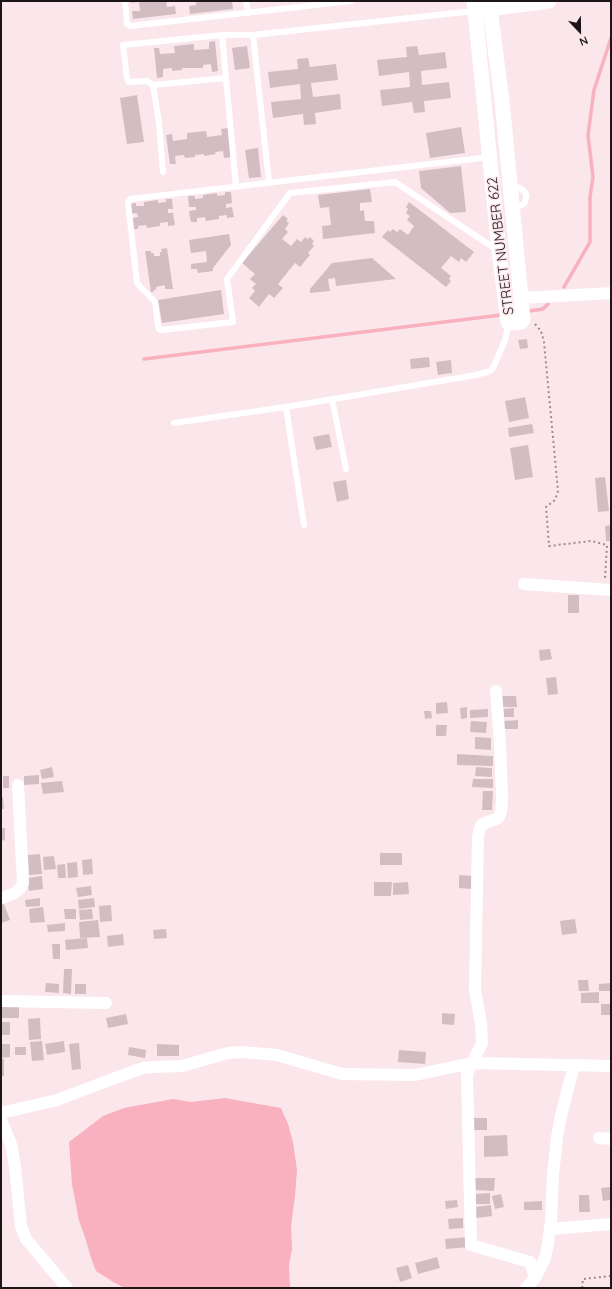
<svg xmlns="http://www.w3.org/2000/svg" width="612" height="1289" viewBox="0 0 612 1289" font-family="Quicksand,sans-serif">
<style>
.water{fill:#f9b0bf}
.lines{fill:none;stroke-linecap:round;stroke-linejoin:round}
.stream{stroke:#f9b0bf;stroke-width:3.5}
.building{fill:#d2bec2}
.path{stroke:#9b8c8f;stroke-width:2;stroke-dasharray:2 3;stroke-linecap:butt}
.service{stroke:#fff;stroke-width:6}
.minor{stroke:#fff;stroke-width:12}
.tertiary{stroke:#fff;stroke-width:15}
.labels{text-anchor:middle;stroke-width:3;stroke-linejoin:round;paint-order:stroke}
.street-label{font-size:14px;fill:#1d1618;stroke:#fbe7eb}
</style>
<rect width="100%" height="100%" fill="#fbe7eb"/>
<!-- water -->
<path class="water" d="M225 1098 281 1108 288 1124 293 1142 297 1170 295 1196 291 1226 292 1249 289 1265 290 1287 125 1288 115 1283 96 1271 91 1258 85 1237 79 1221 72 1184 69 1142 103 1116 124 1108 173 1099 191 1102Z"/>
<g class="lines">
<!-- stream -->
<g class="stream">
<path d="M564 287 590 242V197L593 177 588 135 594 90 611 38"/>
<path d="M529 311 543 309 548 304"/>
<path d="M144 359 501 315"/>
</g>
</g>
<!-- building -->
<g class="building">
<path d="M131 1H166L167 7 175 6 176 14 133 19 132 11H140L139 2 131 3Z"/>
<path d="M196 1H232L233 9 190 14 189 6 196 5Z"/>
<path d="M215 41 218 71 212 72 211 64 203 65V68H182V70L172 71V68L163 69V77L157 78 154 48H159L160 54 175 53 174 46 194 44V50L209 49V42Z"/>
<path d="M247 46 250 68 235 70 232 48Z"/>
<path d="M417 46 419 55 445 52 447 68 421 71 422 85 449 82 451 98 424 101 425 112 414 113 412 102 382 106 380 90 410 87 409 72 379 76 377 60 407 57 406 47Z"/>
<path d="M308 58 310 67 336 64 338 80 311 83 313 97 340 94 341 109 315 113 316 124 304 125 303 114 273 118 271 102 301 99 300 84 270 88 268 72 298 69 297 59Z"/>
<path d="M137 95 144 142 127 144 120 98Z"/>
<path d="M461 127 465 153 430 158 426 133Z"/>
<path d="M228 128 231 157 224 158 223 151 215 152 216 154 204 156V154L195 155V157L185 158 184 155 175 156 176 164H170L166 135 172 134 173 141 187 139V133L206 131 207 137 222 135 221 129Z"/>
<path d="M258 148 261 177 249 178 245 150Z"/>
<path d="M461 166 466 212 450 213 421 188 419 171Z"/>
<path d="M370 189 372 202 360 203V211L364 210 365 221H374L375 233 323 239 322 226 331 225 329 207 320 208 318 195Z"/>
<path d="M225 192H231L232 203 226 204V208L232 207 234 217 227 218V215L219 216V219L206 221 205 217 197 218V222H191L189 211 196 210V207H189L188 196H195V199L203 198V195L217 193V196L225 195Z"/>
<path d="M166 199H172L173 209H168V213H173L175 225 168 226V222L160 223V226L147 228 146 225 138 226V229H133L132 218 138 217 137 213 131 214 130 204 136 203V206H144V202L158 200V203L166 202Z"/>
<path d="M409 202 474 252 466 262 461 258 459 262 451 256 441 268 451 276 449 279 451 281 446 287 382 237 388 230 390 232 393 229 397 232 400 229 408 235 414 226 407 220 410 216 406 213 408 209 406 207Z"/>
<path d="M283 215 288 219 286 221 289 223 285 229 288 232 282 239 291 246 297 239 301 242 305 237 308 239 310 237 314 241 312 244 314 246 308 253 310 255 300 267 295 263 278 284 283 288 274 298 269 294 259 307 249 298 255 291 252 288 256 284 250 279 255 274 242 263Z"/>
<path d="M229 234 231 245 213 268V271L198 273 197 269H191V264L207 262 206 251 191 253 189 240Z"/>
<path d="M167 248 173 289H165V285L156 287V290H153L154 292H151L145 251H151V253H154V256H160V252H162L161 249Z"/>
<path d="M372 258 396 279 336 286 335 278 328 279 330 291 310 293V289L332 263Z"/>
<path d="M221 290 224 314 162 323 158 300Z"/>
<path d="M527 339 528 348 520 349 518 340Z"/>
<path d="M429 357 430 367 411 369 410 359Z"/>
<path d="M451 360 452 373 438 375 436 362Z"/>
<path d="M525 397 529 418 509 422 505 401Z"/>
<path d="M532 424 534 433 509 437 508 428Z"/>
<path d="M329 434 332 447 316 450 313 437Z"/>
<path d="M528 445 533 477 515 480 510 448Z"/>
<path d="M605 477 609 511 598 512 595 478Z"/>
<path d="M346 480 349 499 337 502 333 482Z"/>
<path d="M611 525V541H606L605 526Z"/>
<rect x="568" y="595" width="11" height="18"/>
<path d="M550 649 552 659 540 661 539 650Z"/>
<path d="M556 677 558 694 548 695 546 678Z"/>
<path d="M501 696H516L517 707H501Z"/>
<path d="M447 702 448 713 436 714V703Z"/>
<path d="M467 707V718L461 719 460 708Z"/>
<path d="M514 708V717H504L503 709Z"/>
<path d="M488 709V717L470 718V710Z"/>
<path d="M424 711H431L432 718 425 719Z"/>
<path d="M518 720V729H502V721Z"/>
<path d="M471 721 487 722 486 733 470 732Z"/>
<path d="M436 725H447L446 736H436Z"/>
<path d="M475 737 491 738V750L475 749Z"/>
<path d="M457 754 493 756V766L457 765Z"/>
<path d="M52 767 54 777 42 779 40 770Z"/>
<path d="M476 767 492 768V777L475 776Z"/>
<path d="M39 775V784L24 785V776Z"/>
<rect x="3" y="776" width="6" height="12"/>
<path d="M473 779H493V788L472 787Z"/>
<path d="M62 781 64 792 43 794 41 783Z"/>
<path d="M483 791H493L492 810H482Z"/>
<path d="M1 797H3L4 809H1Z"/>
<path d="M1 828H5V840L1 841Z"/>
<rect x="380" y="853" width="22" height="12"/>
<path d="M40 854 42 874 29 875 28 855Z"/>
<path d="M54 856 56 869 44 870 43 857Z"/>
<path d="M92 859 93 874 83 875 82 860Z"/>
<path d="M77 862 78 877 68 878 67 863Z"/>
<path d="M65 864 66 878H58L57 865Z"/>
<path d="M459 875 472 876V889L459 888Z"/>
<path d="M42 876 43 889 29 891 27 878Z"/>
<path d="M374 882H392L391 896H374Z"/>
<path d="M408 882 409 894 393 895V883Z"/>
<path d="M91 886 92 895 78 897 76 888Z"/>
<path d="M40 898V906L26 907 25 900Z"/>
<path d="M94 898 95 907 79 909 78 900Z"/>
<path d="M4 904 10 920 1 923V905Z"/>
<path d="M111 905 112 921 100 922 99 906Z"/>
<path d="M43 907 45 922 30 923 29 909Z"/>
<path d="M64 909H76V919H65Z"/>
<path d="M92 909 93 919 80 920 79 910Z"/>
<path d="M575 919 577 933 562 935 560 921Z"/>
<path d="M98 920 100 937 80 938 79 922Z"/>
<path d="M65 923V931L48 932 47 925Z"/>
<path d="M166 929 167 938 154 939 153 930Z"/>
<path d="M123 934 124 945 108 947 107 936Z"/>
<path d="M87 938 88 948 66 950 65 940Z"/>
<path d="M52 944H60V959H53Z"/>
<path d="M64 969H72L71 994 63 993Z"/>
<path d="M578 980H588L589 991H579Z"/>
<path d="M46 983 59 984V993L45 992Z"/>
<path d="M611 983V991H599V984Z"/>
<rect x="75" y="984" width="11" height="10"/>
<path d="M599 992V1003H581V993Z"/>
<rect x="1" y="1004" width="18" height="14"/>
<rect x="601" y="1004" width="10" height="11"/>
<path d="M442 1013 455 1014 454 1025 442 1024Z"/>
<path d="M126 1014 128 1024 108 1028 106 1018Z"/>
<path d="M40 1018 41 1039 29 1040 28 1019Z"/>
<path d="M1 1022H10V1035H2Z"/>
<path d="M42 1041 44 1060 32 1061 30 1042Z"/>
<path d="M64 1041 65 1052 47 1055 45 1044Z"/>
<path d="M79 1043 81 1069 72 1070 69 1044Z"/>
<path d="M1 1044H10V1057L1 1058Z"/>
<path d="M157 1044 179 1045V1056H157Z"/>
<rect x="15" y="1047" width="11" height="8"/>
<path d="M129 1047 146 1050 145 1058 128 1055Z"/>
<path d="M399 1050 426 1052 425 1064 398 1062Z"/>
<rect x="1" y="1059" width="3" height="17"/>
<rect x="470" y="1118" width="17" height="12"/>
<path d="M507 1135 508 1156 484 1157V1136Z"/>
<path d="M475 1178H495L494 1191 474 1190Z"/>
<path d="M611 1187V1200L603 1201 601 1188Z"/>
<path d="M490 1193V1204H474V1194Z"/>
<path d="M501 1194 504 1207 495 1209 492 1196Z"/>
<path d="M579 1195H589L590 1212H579Z"/>
<path d="M457 1200 458 1207 446 1209 445 1201Z"/>
<path d="M542 1201V1210H524V1202Z"/>
<path d="M491 1205 492 1216 476 1218 475 1207Z"/>
<path d="M463 1218V1228L449 1229 448 1219Z"/>
<path d="M468 1237 469 1247 446 1249 445 1239Z"/>
<path d="M437 1257 440 1268 418 1274 415 1263Z"/>
<path d="M408 1265 412 1278 400 1282 396 1268Z"/>
</g>
<g class="lines">
<!-- path -->
<g class="path">
<path d="M535 324 541 331 544 342 558 491 555 500 546 507 549 546 591 541 607 545 605 578"/>
<path d="M582 1288 583 1279 611 1276"/>
</g>
<!-- service -->
<g class="service">
<path d="M125 1 127 24 130 26 351 1"/>
<path d="M246 1 248 13"/>
<path d="M222 35 236 186"/>
<path d="M253 35 269 182"/>
<path d="M153 85 226 78"/>
<path d="M490 157 130 199 128 202 137 283 155 302 158 326 159 329 161 330 233 322 227 279 290 193 395 182 497 250"/>
<path d="M163 172 159 123 153 85 147 81 129 82 127 79 123 45 222 35H253L474 11"/>
<path d="M510 185C520 187 531 191 524 204L513 208"/>
<path d="M332 399 346 469"/>
<path d="M286 407 304 525"/>
<path d="M174 423 286 407 476 375 490 371 493 368 505 340 509 323"/>
</g>
<!-- minor -->
<g class="minor">
<path d="M521 298 611 293"/>
<path d="M524 584 611 590"/>
<path d="M496 691C498 719 501 747 501 775 502 787 503 800 501 812 498 825 484 818 480 828 479 830 479 834 478 837L475 989 481 1024 482 1043 467 1074 471 1245 530 1262 535 1278 526 1288"/>
<path d="M1 898C11 895 19 893 23 883L18 785"/>
<path d="M1 1001 106 1003"/>
<path d="M1 1113 57 1100 118 1077 143 1068 153 1067 182 1066 228 1053 241 1052 277 1055 342 1074 415 1075 472 1063 611 1066"/>
<path d="M1 1120 11 1144 15 1167 21 1226 26 1239 67 1288"/>
<path d="M599 1138 611 1139"/>
<path d="M550 1229 611 1224"/>
<path d="M535 1278 545 1258 547 1249 551 1221 553 1175 557 1137 561 1116 574 1065"/>
</g>
<!-- tertiary -->
<g class="tertiary">
<path d="M474 1 499 251 508 322 511 323 521 322 523 319 502 101 489 1"/>
<path d="M480 10 549 1"/>
</g>
</g>
<g class="labels">
<!-- street labels -->
<g class="street-label">
<text transform="translate(500 246) rotate(-97)" y="5">STREET NUMBER 622</text>
</g>
</g>
<!-- border -->
<rect width="612" height="1289" fill="none" stroke="#1d1618" stroke-width="4"/>
<!-- north arrow -->
<g transform="translate(580 32) rotate(158)" stroke="#fbe7eb" stroke-width="3" paint-order="stroke">
<path d="M0-3L7 15L0 10L-7 15Z" fill="#1d1618"/>
<text y="-6" font-size="11" font-weight="bold" text-anchor="middle" fill="#1d1618">N</text>
</g>
</svg>
